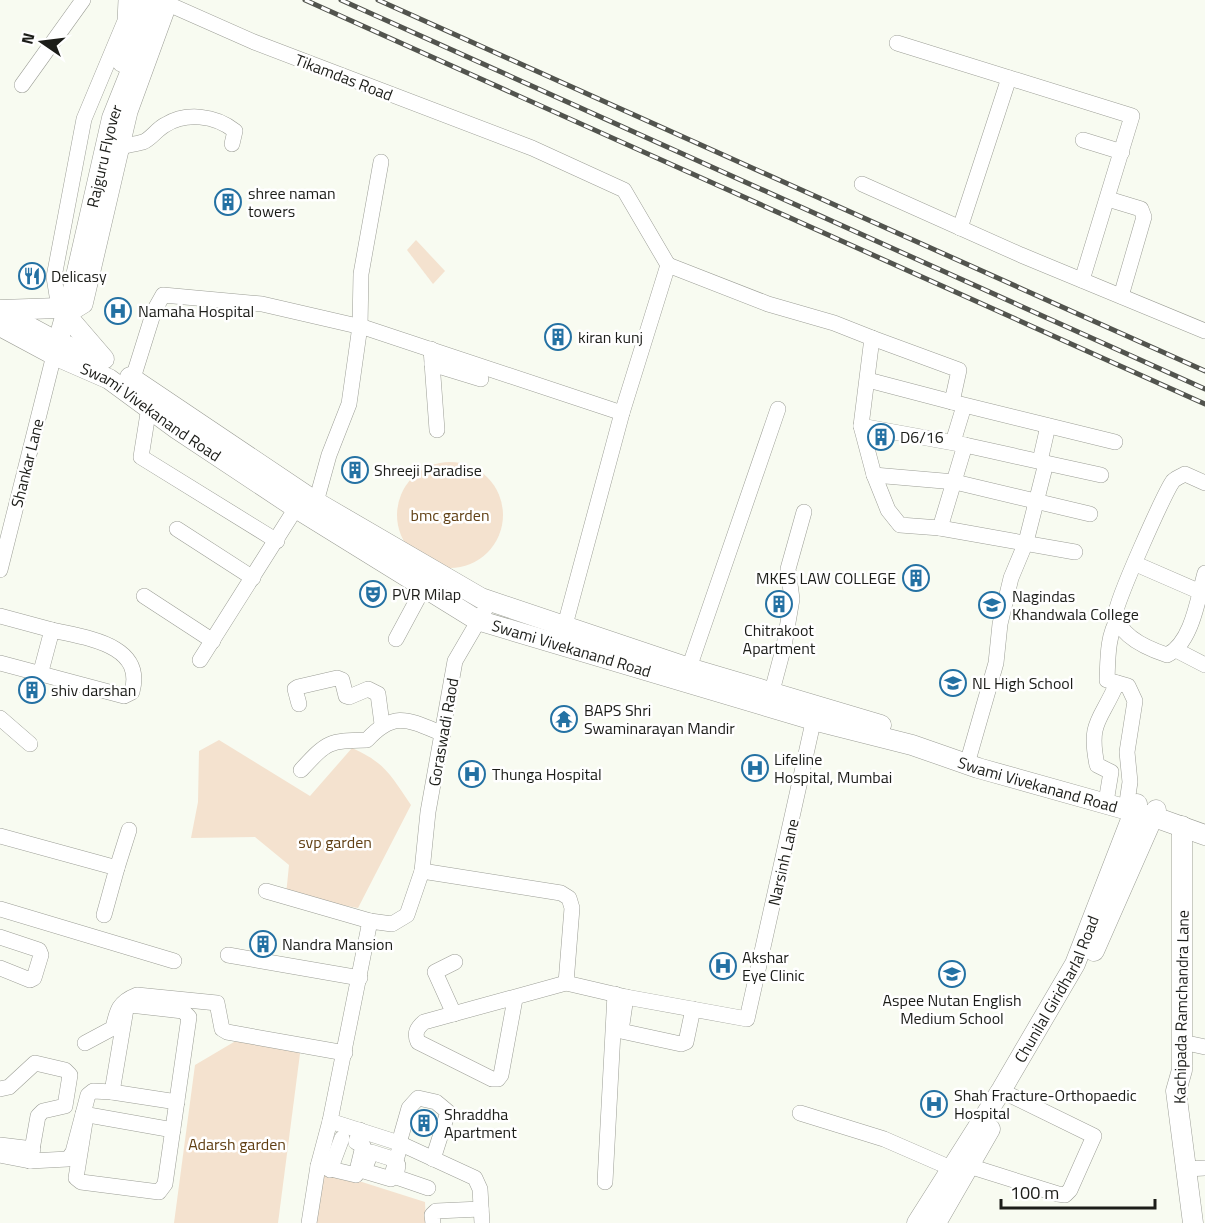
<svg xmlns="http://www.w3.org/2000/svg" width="1205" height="1223" viewBox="0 0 1205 1223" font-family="'Titillium Web',sans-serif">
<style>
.green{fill:#f4e2cf}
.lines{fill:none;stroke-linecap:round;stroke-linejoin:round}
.minor-casing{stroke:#9c9e96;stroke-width:16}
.major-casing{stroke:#9c9e96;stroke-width:21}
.minor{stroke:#fff;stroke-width:15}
.major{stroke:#fff;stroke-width:20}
.rail-casing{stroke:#52544e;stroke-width:5}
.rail{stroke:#fff;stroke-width:3;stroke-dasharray:9;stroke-linecap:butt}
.labels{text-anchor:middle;stroke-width:5;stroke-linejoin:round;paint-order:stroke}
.street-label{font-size:16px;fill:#1c1d19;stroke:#fff}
.poi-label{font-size:16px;fill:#1c1d19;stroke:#fff;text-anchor:start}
.park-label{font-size:16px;fill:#603f13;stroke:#fff}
</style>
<rect width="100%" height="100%" fill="#f8fbf1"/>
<!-- green -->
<g class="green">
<path d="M416 240 445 271 433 284 407 250Z"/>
<circle cx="450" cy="515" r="53"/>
<path d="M219 740 310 796 352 748C386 763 391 776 411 805L358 908 286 895 289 865 255 837 191 838 198 802 199 751Z"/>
<path d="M239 1039 301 1046 278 1223H174L195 1065Z"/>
<path d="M321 1169 425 1202 426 1223H314Z"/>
</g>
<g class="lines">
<defs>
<g id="minor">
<path d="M159 0 254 42 532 148 624 190 668 265"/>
<path d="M897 43 1132 116 1082 280"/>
<path d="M22 85 83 0"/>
<path d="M1083 140 1122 152"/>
<path d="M120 147C128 145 136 144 143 142 151 139 157 129 165 125 186 112 215 115 235 131L232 144"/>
<path d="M862 184 1021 255 1205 331"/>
<path d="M1108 199 1141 209 1144 217 1121 296"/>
<path d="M960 228 1009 78"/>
<path d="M59 308 54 277 84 119 125 21 126 0"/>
<path d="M67 316 85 305 130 112 169 5"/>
<path d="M431 349 437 430"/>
<path d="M432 364 481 379"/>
<path d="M133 378 154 311 163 295 262 304 366 328 622 413"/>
<path d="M868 380 952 402 959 370 872 338"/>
<path d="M952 402 1115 442"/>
<path d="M149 407 141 457 277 541"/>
<path d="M861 426 965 445 940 528 1075 552"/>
<path d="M953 442 964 406"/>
<path d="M965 445 1046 463 1026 542 1011 578 1000 624 996 663 967 764"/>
<path d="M1040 461 1048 426"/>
<path d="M1046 463 1101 475"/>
<path d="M874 475 888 510 900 525 940 528"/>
<path d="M1205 483 1185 474C1181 476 1176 478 1173 481 1165 492 1115 603 1116 613 1118 636 1149 649 1167 655 1192 643 1198 598 1205 573"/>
<path d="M316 502 329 455 349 404 360 326 361 274 381 162"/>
<path d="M177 529 253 578"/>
<path d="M1136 564 1205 594"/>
<path d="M0 570 54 355"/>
<path d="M144 596 213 641"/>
<path d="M0 616 52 630"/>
<path d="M1118 619C1107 636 1108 660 1107 680L1128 686 1135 701 1127 752 1130 782 1127 802"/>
<path d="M565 625 622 413 668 265 768 304 834 323 872 338 861 426 874 475 955 482 1090 514"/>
<path d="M396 639 424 587"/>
<path d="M1176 650 1205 665"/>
<path d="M200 660 296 508"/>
<path d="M0 663 124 696 132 692C145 644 86 638 52 630L40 675"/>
<path d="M689 668 778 409"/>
<path d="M772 691 784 646 792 599 788 569 804 512"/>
<path d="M299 704 295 689 298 687 337 678 342 680 346 696 349 697 368 689 378 694 382 724"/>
<path d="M0 718 30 744"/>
<path d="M301 770C328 741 328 741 367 740 394 710 409 720 443 734"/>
<path d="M1107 796 1111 772 1097 765C1088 721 1101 721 1117 683"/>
<path d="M0 836 117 868 104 915"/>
<path d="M117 868 129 830"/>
<path d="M422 871 428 812 455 661 490 601"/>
<path d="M266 891 370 921"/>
<path d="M0 909 174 961"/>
<path d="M0 937 39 950 41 955 34 978 30 980 0 968"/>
<path d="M228 955 360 978"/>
<path d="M626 997 621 1031 681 1044 686 1042 693 1009"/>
<path d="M515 999 501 1075 498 1079H492L418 1042C414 1033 417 1028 424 1022L566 983"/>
<path d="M454 1014 435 972 455 962"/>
<path d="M1182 1042 1205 1047"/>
<path d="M85 1043 113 1028C117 1010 119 1002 137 995L217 1003 222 1029 227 1032 345 1053"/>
<path d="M0 1089 9 1087 35 1063 65 1070 70 1075 65 1106 43 1111 38 1116 30 1161"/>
<path d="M112 1092 177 1102"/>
<path d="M800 1113 884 1139 960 1172"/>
<path d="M83 1114 173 1130"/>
<path d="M399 1143 409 1108 418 1098 436 1102 448 1112 433 1159"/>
<path d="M0 1145 33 1149"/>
<path d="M0 1155 30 1161 68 1159 73 1152 88 1095 93 1091 112 1092 126 1009 130 1005 183 1011 189 1017 165 1184 159 1192 81 1182 76 1178 85 1122 83 1114"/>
<path d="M396 1160 371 1152 364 1171 391 1179C394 1167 397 1156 401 1144"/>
<path d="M398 1165 396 1177 428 1188"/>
<path d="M318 1166 356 1175 363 1146 356 1142 360 1130"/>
<path d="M969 1166 1058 1194 1065 1195 1070 1190 1094 1136 1010 1095"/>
<path d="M1187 1169 1205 1168"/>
<path d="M330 1170 342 1138"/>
<path d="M605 1182 615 994"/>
<path d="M309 1223 318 1166 330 1121"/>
<path d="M433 1223 432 1215 436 1211 481 1209"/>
<path d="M482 1223 480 1189 475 1178 399 1143 330 1121 370 921 392 924 407 915 422 871 561 893 569 898 572 908 566 983 626 997 747 1019 816 709"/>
</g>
<g id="major">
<path d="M122 62 138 0"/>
<path d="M0 310 59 308"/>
<path d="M0 311 50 338 99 360"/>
<path d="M67 316 104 359"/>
<path id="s1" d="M0 326 54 355 109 379 177 429 296 508 477 620 813 720 912 745 978 768 1160 819 1205 835"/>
<path id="s2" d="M55 352 73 289 112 118 144 38 153 0"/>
<path d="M130 377 316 502 481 598 689 668 881 725"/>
<path d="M1182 826V1070L1176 1091 1193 1223"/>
<path d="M1094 951 1156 810"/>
<path id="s3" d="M917 1223 1002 1089 1075 964 1137 804"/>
<path d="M936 1223 990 1129"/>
</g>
</defs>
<!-- minor casing -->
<use href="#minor" class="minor-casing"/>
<!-- major casing -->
<use href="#major" class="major-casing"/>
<!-- minor -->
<use href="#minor" class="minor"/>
<!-- major -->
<use href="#major" class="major"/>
<defs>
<g id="rail">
<path d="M305 0 1205 404"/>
<path d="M341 0 1205 389"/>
<path d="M378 0 1205 371"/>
</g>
</defs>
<!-- rail casing -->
<use href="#rail" class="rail-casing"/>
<!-- rail -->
<use href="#rail" class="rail"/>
</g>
<!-- icons -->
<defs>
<symbol id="building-ring" viewBox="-11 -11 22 22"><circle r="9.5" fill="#fff" stroke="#2471a3" stroke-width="1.5"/><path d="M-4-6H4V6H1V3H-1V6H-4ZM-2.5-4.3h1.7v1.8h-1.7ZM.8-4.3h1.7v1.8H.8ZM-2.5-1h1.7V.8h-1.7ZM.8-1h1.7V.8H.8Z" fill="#2471a3"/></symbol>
<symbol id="restaurant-ring" viewBox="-11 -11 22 22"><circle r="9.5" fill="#fff" stroke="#2471a3" stroke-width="1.5"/><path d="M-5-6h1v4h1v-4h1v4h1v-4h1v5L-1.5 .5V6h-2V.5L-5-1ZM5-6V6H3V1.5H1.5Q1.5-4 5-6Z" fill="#2471a3"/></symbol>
<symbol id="hospital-ring" viewBox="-11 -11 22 22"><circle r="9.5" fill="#fff" stroke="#2471a3" stroke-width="1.5"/><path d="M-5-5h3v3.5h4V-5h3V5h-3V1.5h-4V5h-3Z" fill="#2471a3"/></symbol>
<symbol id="theatre-ring" viewBox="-11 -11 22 22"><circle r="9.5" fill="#fff" stroke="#2471a3" stroke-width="1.5"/><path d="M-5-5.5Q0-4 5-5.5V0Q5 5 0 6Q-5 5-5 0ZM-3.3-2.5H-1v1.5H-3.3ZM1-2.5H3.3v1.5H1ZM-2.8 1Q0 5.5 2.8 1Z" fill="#2471a3"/></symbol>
<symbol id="university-ring" viewBox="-11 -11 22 22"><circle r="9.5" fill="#fff" stroke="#2471a3" stroke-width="1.5"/><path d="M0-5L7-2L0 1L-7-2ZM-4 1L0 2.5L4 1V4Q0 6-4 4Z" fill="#2471a3"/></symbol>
<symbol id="school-ring" viewBox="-11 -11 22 22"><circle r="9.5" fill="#fff" stroke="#2471a3" stroke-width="1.5"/><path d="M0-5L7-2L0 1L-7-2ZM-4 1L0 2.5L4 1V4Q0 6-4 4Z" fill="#2471a3"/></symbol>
<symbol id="temple-ring" viewBox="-11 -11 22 22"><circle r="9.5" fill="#fff" stroke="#2471a3" stroke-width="1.5"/><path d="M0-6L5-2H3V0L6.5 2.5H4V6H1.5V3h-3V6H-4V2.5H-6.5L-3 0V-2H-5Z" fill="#2471a3"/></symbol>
</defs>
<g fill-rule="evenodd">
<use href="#building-ring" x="213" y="187" width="30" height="30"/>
<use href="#restaurant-ring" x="17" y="261" width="30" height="30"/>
<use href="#hospital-ring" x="103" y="296" width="30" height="30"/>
<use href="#building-ring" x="543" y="322" width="30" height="30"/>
<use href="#building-ring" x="866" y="422" width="30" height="30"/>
<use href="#building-ring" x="340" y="455" width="30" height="30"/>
<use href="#building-ring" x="901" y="563" width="30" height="30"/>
<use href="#theatre-ring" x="358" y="579" width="30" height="30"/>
<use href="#building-ring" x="764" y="589" width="30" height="30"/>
<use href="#university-ring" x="977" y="590" width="30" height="30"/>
<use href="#school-ring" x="938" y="668" width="30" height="30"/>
<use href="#building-ring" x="17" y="675" width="30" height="30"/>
<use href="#temple-ring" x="549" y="704" width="30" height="30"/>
<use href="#hospital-ring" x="740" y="753" width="30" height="30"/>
<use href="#hospital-ring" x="457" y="759" width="30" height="30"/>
<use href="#building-ring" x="248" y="929" width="30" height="30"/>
<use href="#hospital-ring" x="708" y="951" width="30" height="30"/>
<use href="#school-ring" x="937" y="959" width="30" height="30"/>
<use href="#hospital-ring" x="919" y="1089" width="30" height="30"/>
<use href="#building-ring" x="409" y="1108" width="30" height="30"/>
</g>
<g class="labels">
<!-- street labels -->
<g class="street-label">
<text transform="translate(344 77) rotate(21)" y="6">Tikamdas Road</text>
<text dy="6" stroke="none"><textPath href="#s2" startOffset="202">Rajguru Flyover</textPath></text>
<text dy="6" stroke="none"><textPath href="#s1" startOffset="174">Swami Vivekanand Road</textPath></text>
<text transform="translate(27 463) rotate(-76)" y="6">Shankar Lane</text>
<text dy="6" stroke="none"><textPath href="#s1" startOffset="660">Swami Vivekanand Road</textPath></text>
<text transform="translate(443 732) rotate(-80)" y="6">Goraswadi Raod</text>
<text dy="6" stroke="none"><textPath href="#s1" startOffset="1146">Swami Vivekanand Road</textPath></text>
<text transform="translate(783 862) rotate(-77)" y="6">Narsinh Lane</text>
<text dy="6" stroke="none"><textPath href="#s3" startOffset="273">Chunilal Giridharlal Road</textPath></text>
<text transform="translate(1181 1007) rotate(-89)" y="6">Kachipada Ramchandra Lane</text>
</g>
<!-- poi labels -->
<g class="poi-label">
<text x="248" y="199">shree naman<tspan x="248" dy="18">towers</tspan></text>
<text x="51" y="282">Delicasy</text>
<text x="138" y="317">Namaha Hospital</text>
<text x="578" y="343">kiran kunj</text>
<text x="900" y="443">D6/16</text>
<text x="374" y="476">Shreeji Paradise</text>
<text x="896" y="584" text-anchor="end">MKES LAW COLLEGE</text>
<text x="392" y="600">PVR Milap</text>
<text x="1012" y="602">Nagindas<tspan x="1012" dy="18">Khandwala College</tspan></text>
<text x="779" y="636" text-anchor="middle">Chitrakoot<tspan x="779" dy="18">Apartment</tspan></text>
<text x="972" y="689">NL High School</text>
<text x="51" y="696">shiv darshan</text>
<text x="584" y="716">BAPS Shri<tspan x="584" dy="18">Swaminarayan Mandir</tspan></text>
<text x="774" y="765">Lifeline<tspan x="774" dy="18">Hospital, Mumbai</tspan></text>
<text x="492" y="780">Thunga Hospital</text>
<text x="282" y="950">Nandra Mansion</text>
<text x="742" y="963">Akshar<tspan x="742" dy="18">Eye Clinic</tspan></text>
<text x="952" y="1006" text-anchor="middle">Aspee Nutan English<tspan x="952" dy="18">Medium School</tspan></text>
<text x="954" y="1101">Shah Fracture-Orthopaedic<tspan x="954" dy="18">Hospital</tspan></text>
<text x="444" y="1120">Shraddha<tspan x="444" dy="18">Apartment</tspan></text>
</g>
<!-- park labels -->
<g class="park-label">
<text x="450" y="521">bmc garden</text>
<text x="335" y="848">svp garden</text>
<text x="237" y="1150">Adarsh garden</text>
</g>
</g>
<!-- north arrow -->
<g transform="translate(42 42) rotate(284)" stroke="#ffffff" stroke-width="4.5" paint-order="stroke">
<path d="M0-4.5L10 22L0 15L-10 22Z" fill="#1c1d19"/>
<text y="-9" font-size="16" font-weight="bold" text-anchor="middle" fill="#1c1d19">N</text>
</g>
<!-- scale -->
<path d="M1001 1199v9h154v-9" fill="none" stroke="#1c1d19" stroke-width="3"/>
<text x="1010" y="1199" font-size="18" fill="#1c1d19" stroke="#ffffff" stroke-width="4.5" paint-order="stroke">100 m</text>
</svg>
